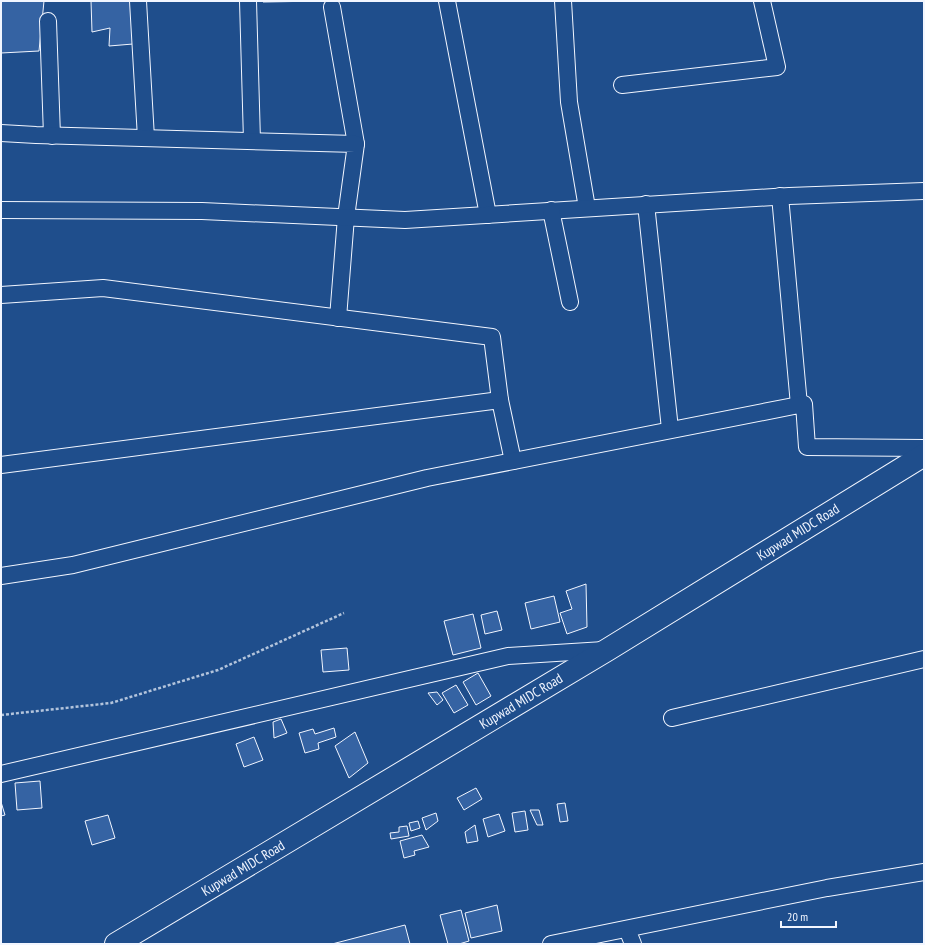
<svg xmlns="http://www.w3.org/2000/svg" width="925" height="945" viewBox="0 0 925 945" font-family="'PT Sans Narrow',sans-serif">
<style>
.building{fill:#3563a3;stroke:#f2f6ff}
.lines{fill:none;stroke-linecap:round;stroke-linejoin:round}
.minor-casing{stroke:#f2f6ff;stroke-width:18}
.primary-casing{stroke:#f2f6ff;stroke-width:24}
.path{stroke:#b3c4dc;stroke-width:2.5;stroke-dasharray:3 2;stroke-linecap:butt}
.minor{stroke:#1f4e8c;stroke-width:16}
.primary{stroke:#1f4e8c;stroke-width:22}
.labels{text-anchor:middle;stroke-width:3;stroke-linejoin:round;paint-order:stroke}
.street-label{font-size:14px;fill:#f2f6ff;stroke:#1f4e8c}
</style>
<rect width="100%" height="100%" fill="#1f4e8c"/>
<!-- building -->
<g class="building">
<path d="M1 1H44L39 51 1 53Z"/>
<path d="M91 1H131L133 44 109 46 110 28 92 32Z"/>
<path d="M263 1H323L263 2Z"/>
<path d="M586 584 587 627 567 634 560 613 572 609 566 591Z"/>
<path d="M554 596 560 622 531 629 525 603Z"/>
<path d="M497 611 502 630 485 634 481 615Z"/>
<path d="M473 614 481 648 453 655 444 621Z"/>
<path d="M347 648 349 670 323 672 321 650Z"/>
<path d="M478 673 491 696 476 705 463 682Z"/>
<path d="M456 685 468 705 454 713 442 693Z"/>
<path d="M437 692 443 700 437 705 428 693Z"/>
<path d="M281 719 287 733 274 738 273 722Z"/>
<path d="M334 728 336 737 318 743 319 749 305 753 299 733 313 729 315 734Z"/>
<path d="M355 732 368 763 349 778 335 746Z"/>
<path d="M254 737 263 760 244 767 236 744Z"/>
<path d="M40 781 42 808 17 810 15 783Z"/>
<path d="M476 788 482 799 464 810 457 798Z"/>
<path d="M1 802 5 815 1 816Z"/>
<path d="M565 803 568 821 560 822 557 804Z"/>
<path d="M530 810H539L543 825H537Z"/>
<path d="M525 811 528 830 515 832 512 813Z"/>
<path d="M436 813 438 821 426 830 422 818Z"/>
<path d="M499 814 505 831 488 837 483 819Z"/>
<path d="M108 815 115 838 92 845 85 821Z"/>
<path d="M418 821 420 828 411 831 409 823Z"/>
<path d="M475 825 478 841 467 843 465 832Z"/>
<path d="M407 826 409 836 391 839 390 833 399 832V827Z"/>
<path d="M422 835 429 847 414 851 415 855 404 858 400 841Z"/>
<path d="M497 905 502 931 471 938 465 913Z"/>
<path d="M461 910 469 941 459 944H448L440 915Z"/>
<path d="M405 925 410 944H332Z"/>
</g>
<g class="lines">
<defs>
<g id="minor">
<path d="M138 1 146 138"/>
<path d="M248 1 252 141"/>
<path d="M447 1 488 215"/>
<path d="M563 1 569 102 587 208"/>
<path d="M332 7 356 144"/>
<path d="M48 21 52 136"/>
<path d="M622 85 777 67 762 1"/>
<path d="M1 133 36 135 356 144 346 217 338 318"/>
<path d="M780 196 799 405"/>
<path d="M646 204 670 429"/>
<path d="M1 210 202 211 405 220 789 196 924 191"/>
<path d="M551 210 570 302"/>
<path d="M1 295 103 288 492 337 500 400"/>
<path d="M1 465 500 400 513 461"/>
<path d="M1 576 73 565 427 478 804 404 807 447 924 448"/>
<path d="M672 718 924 659"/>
<path d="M1 774 508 656 604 650"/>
<path d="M627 929 633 944"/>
<path d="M551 944 827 888 924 872"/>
</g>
<path id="primary" d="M116 944 607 650 924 455"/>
</defs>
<!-- minor casing -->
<use href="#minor" class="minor-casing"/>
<!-- primary casing -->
<use href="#primary" class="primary-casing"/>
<!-- path -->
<path class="path" d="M1 715 111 703 218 670 344 613"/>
<!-- minor -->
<use href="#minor" class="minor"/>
<!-- primary -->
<use href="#primary" class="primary"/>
</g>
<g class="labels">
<!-- street labels -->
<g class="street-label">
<text transform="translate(798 532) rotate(-32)" y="5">Kupwad MIDC Road</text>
<text transform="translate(521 701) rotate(-31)" y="5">Kupwad MIDC Road</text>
<text transform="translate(243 868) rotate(-31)" y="5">Kupwad MIDC Road</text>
</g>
</g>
<!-- border -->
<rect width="925" height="945" fill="none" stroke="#f2f6ff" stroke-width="4"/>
<!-- scale -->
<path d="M781 921v6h55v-6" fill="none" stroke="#f2f6ff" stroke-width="2"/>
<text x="787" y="921" font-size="12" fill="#f2f6ff" stroke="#1f4e8c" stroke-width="3" paint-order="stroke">20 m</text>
</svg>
